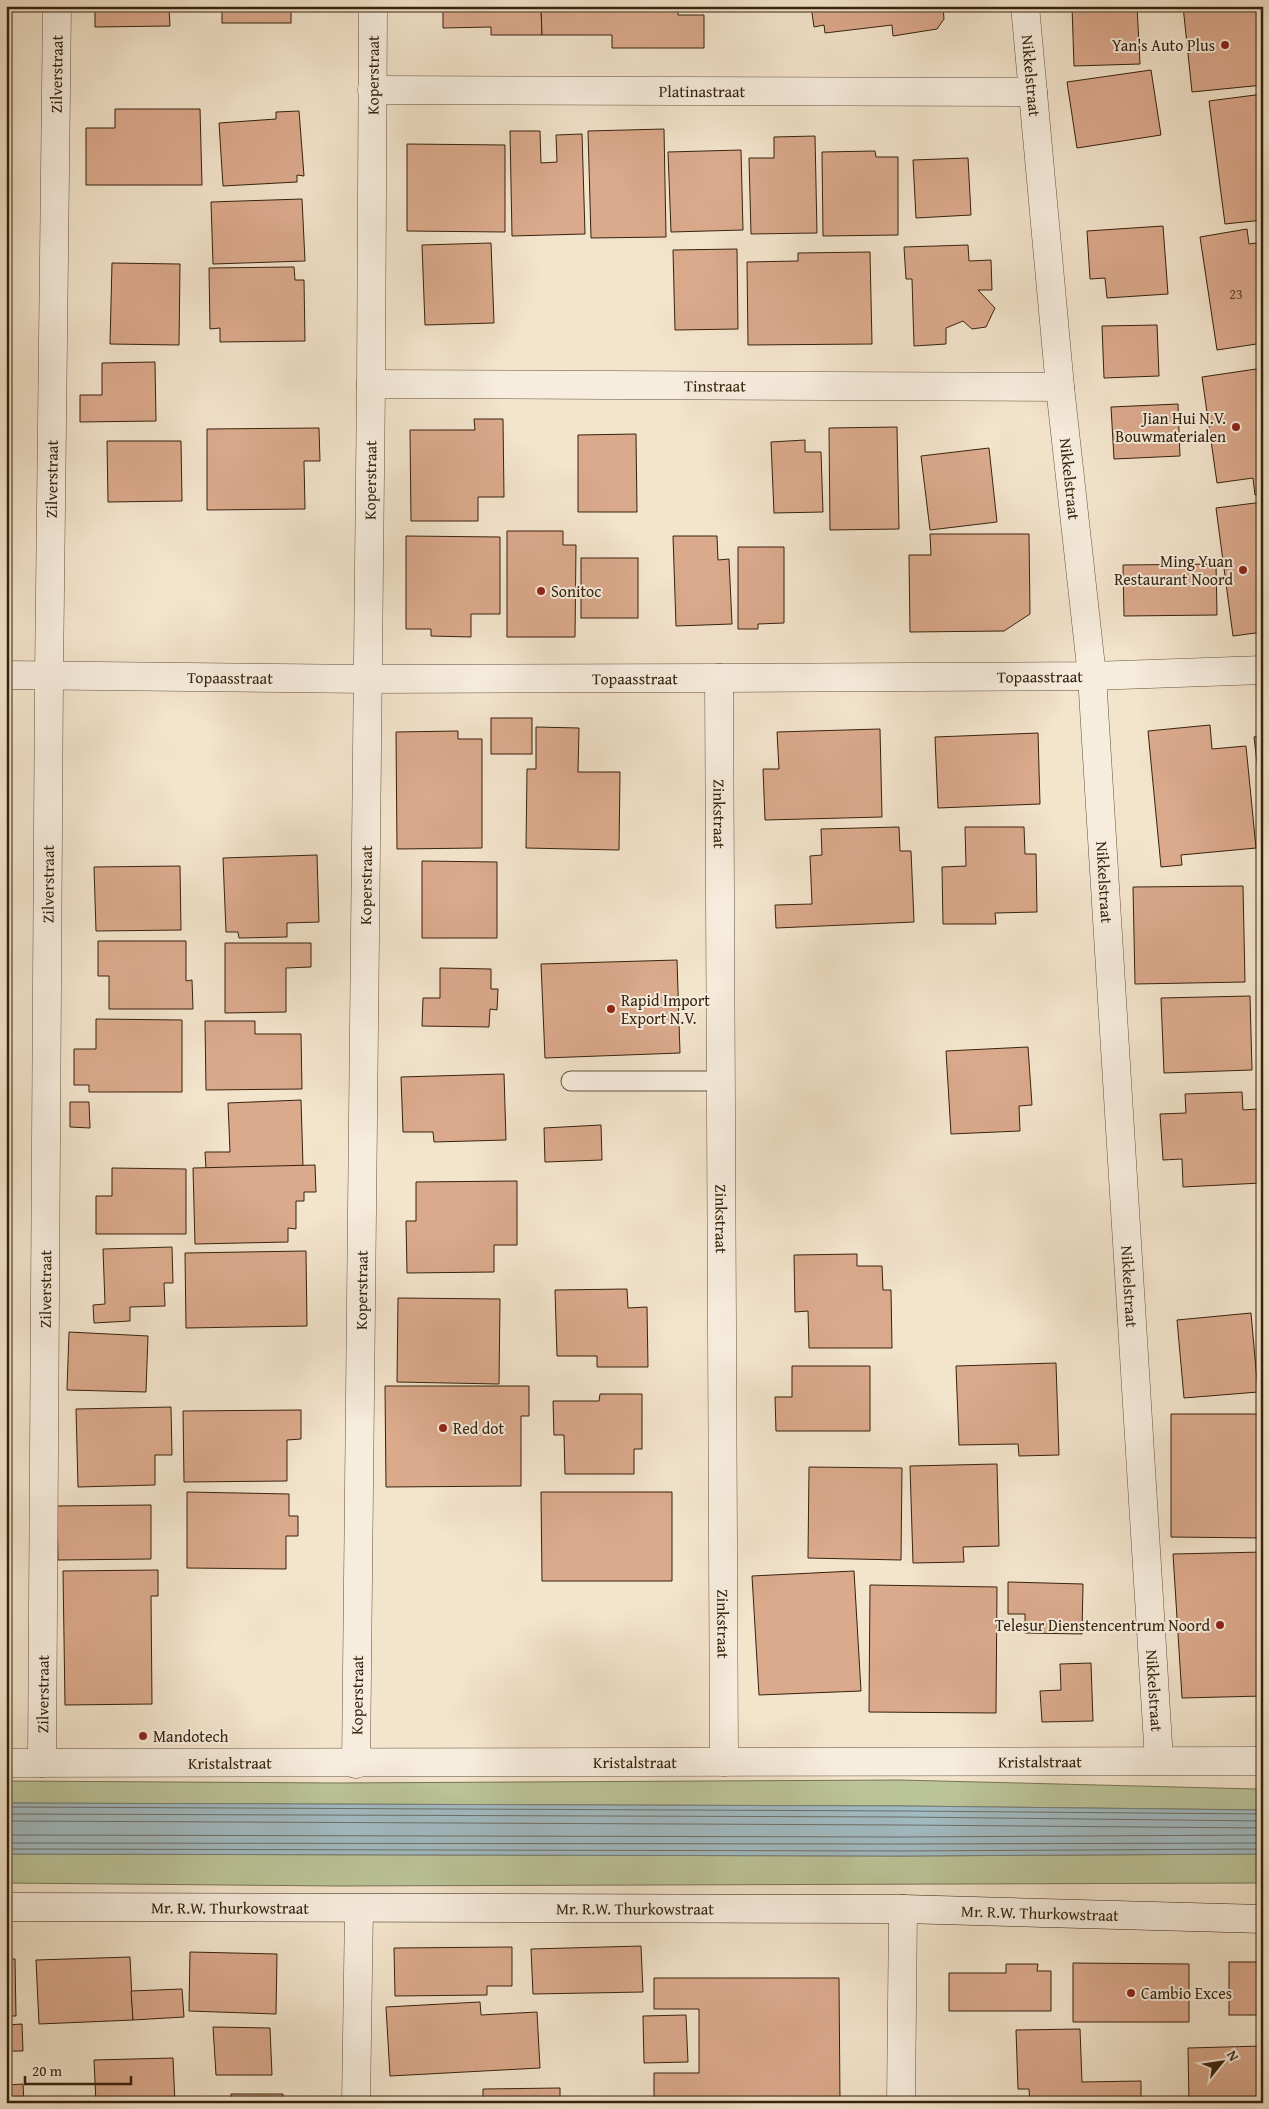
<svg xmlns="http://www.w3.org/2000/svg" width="1269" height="2109" viewBox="0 0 1269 2109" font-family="'Gentium Book Plus',serif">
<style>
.green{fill:#bbc498;stroke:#787452}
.water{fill:#a1bbc3;stroke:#767e7a}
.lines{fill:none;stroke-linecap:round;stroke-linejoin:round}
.shore{stroke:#6c6f68;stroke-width:1}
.building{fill:#dba98c;stroke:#36230d}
.lane-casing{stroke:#65533d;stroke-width:21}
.street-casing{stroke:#65533d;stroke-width:29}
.secondary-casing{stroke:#36230d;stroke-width:29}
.lane{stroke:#f7edde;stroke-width:19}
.street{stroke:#f7edde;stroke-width:28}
.secondary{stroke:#f7edde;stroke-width:28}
.poi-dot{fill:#8f2418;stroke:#f7edde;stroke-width:2}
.labels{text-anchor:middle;stroke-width:4;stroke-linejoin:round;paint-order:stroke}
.number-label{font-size:14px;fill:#5f442d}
.poi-label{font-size:16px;fill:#36230d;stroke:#f7edde;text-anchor:start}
.street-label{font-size:16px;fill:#36230d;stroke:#f7edde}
</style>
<rect width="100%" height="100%" fill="#f3e4cc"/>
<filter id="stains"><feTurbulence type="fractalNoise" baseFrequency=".004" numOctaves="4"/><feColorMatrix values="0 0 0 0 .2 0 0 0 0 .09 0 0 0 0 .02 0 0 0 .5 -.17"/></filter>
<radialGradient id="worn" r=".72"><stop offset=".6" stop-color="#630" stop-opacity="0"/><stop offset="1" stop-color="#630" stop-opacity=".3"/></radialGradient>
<!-- green -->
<g class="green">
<path d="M900 1780 1255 1789 1263 1790V1810L903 1806 6 1803V1781L336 1783Z"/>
<path d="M6 1854 902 1856 1263 1854V1883L337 1886 6 1883Z"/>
</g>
<!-- water -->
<path class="water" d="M6 1803 903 1806 1263 1810V1854L902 1856 6 1854Z"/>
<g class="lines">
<!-- shore -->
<g class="shore">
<path d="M6 1807 903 1811 1263 1814"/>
<path d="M6 1814 903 1817 1263 1821"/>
<path d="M6 1821 903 1825 1263 1828"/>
<path d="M6 1835 902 1837 1263 1835"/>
<path d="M6 1843 902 1844 1263 1843"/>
<path d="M6 1849 902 1851 1263 1849"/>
</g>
</g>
<!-- building -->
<g class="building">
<path d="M95 6H201V9H169L170 26 95 27Z"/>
<rect x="222" y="6" width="69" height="17"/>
<path d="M443 6H541L542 35H491V27L443 28Z"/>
<path d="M541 6H678V15H704V48H612V35H542Z"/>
<path d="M683 6H770V9L683 10Z"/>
<path d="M811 6H943L944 19 937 29 893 36 892 25 825 33 824 25 814 27Z"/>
<path d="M1072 6H1137L1140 64 1074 66Z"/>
<path d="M1183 6H1263V85L1192 92Z"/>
<path d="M1151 70 1161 135 1077 148 1067 82Z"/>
<path d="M1263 94V220L1225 224 1209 101Z"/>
<path d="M115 109H200L202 185H86V128H115Z"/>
<path d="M299 111 304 176 297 175V182L223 186 219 123 276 119V112Z"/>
<path d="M664 129 666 237 591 238 588 131Z"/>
<path d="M510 131H540L541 163 557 162 556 135 582 134 585 234 512 236Z"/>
<path d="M815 136 817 233 751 234 749 158H774V137Z"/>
<path d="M407 144 505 145V232L407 231Z"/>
<path d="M741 150 743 230 671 232 668 152Z"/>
<path d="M875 151 876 157H898V235L823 236 822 152Z"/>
<path d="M968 158 971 215 916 218 913 160Z"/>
<path d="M302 199 305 261 213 264 211 202Z"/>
<path d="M1163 226 1168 294 1107 298 1105 278 1090 279 1087 231Z"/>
<path d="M1247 229 1249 244 1263 242V343L1217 350 1200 237Z"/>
<path d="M491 243 494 323 425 325 422 245Z"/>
<path d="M968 245 969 261 991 260 992 290H978L995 308 986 327 972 329 963 321 946 328V344L914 346 912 279H906L904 247Z"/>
<path d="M737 249 738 329 675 330 673 250Z"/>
<path d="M870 252 872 344 748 345 747 262 798 261V253Z"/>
<path d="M112 263 180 264 179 345 110 344Z"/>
<path d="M294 267 295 280H304L305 341 220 342V328L210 329 209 268Z"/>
<path d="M1157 325 1159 376 1104 378 1102 326Z"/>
<path d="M155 362 156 421 80 422V395H102V363Z"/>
<path d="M1263 368V493L1255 495 1253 478 1217 483 1202 377Z"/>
<path d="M1178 404 1180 456 1114 459 1111 407Z"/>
<path d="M474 419H503L504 497H478V521H411L410 430H475Z"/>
<path d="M897 427 899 529 830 530 829 428Z"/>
<path d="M319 428 320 461H304L305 509 207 510V429Z"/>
<path d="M636 434 637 512H578V435Z"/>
<path d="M805 440V452H821L823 512 774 513 771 442Z"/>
<path d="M107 441H181L182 501 108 502Z"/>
<path d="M989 448 997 522 930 530 921 456Z"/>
<path d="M1263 502V632L1233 636 1216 508Z"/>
<path d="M507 531H563V545H576L575 637H507Z"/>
<path d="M930 534H1029L1030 614 1004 631 910 632 909 555H931Z"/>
<path d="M406 536 500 537V614H471V637L431 636V629H406Z"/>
<path d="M673 536H717L718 560 729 559 732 624 676 626Z"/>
<path d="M738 547H784V623L758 624V629H738Z"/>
<rect x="581" y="558" width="57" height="60"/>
<path d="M1216 564 1217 615 1124 616 1123 565Z"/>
<rect x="491" y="718" width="41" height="36"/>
<path d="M1210 725 1212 749 1246 746 1256 848 1181 855 1182 865 1161 867 1148 731Z"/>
<path d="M536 727 579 728 578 772H620L619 850 526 848 527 769H536Z"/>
<path d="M880 729 882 817 765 820 763 769H779L777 732Z"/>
<path d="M458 731V739H482V848L397 849 396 732Z"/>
<path d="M1038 733 1040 804 938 808 935 737Z"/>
<path d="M1263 735V813L1254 737Z"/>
<path d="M899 827 900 851H911L914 922 776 928 775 905 812 904 810 856 822 855 821 829Z"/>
<path d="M965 827H1024L1025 854H1036L1037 912 995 913 996 924H943L942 867 966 866Z"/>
<path d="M317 855 319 922 287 923V937L239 938 238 932H226L223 858Z"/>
<path d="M422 861 497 862V938H422Z"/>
<path d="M180 866 181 930 96 931 94 867Z"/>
<path d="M1243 886 1245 982 1135 984 1133 887Z"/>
<path d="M1259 889H1263V981H1258Z"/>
<path d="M98 941H186V981L192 980 193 1009H109V976H98Z"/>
<path d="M225 943H311V967L286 968V1012L225 1013Z"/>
<path d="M677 960 680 1053 545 1058 541 964Z"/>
<path d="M440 968 491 969V989H498L497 1010 490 1009 489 1027 422 1026 423 998H440Z"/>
<path d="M1250 996 1252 1070 1164 1073 1161 998Z"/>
<path d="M96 1019 182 1020V1092H89V1085H74V1049H96Z"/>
<path d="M205 1021H255V1034H301L302 1089 206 1090Z"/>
<path d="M1028 1047 1032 1105 1019 1106 1020 1131 951 1134 946 1051Z"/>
<path d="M504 1074 506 1140 434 1142 433 1132H403L401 1077Z"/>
<path d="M1242 1092 1243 1110 1257 1109 1261 1183 1183 1187 1182 1159 1163 1160 1160 1114 1186 1113 1185 1094Z"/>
<path d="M301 1100 303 1166 206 1169 205 1152H230L228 1103Z"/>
<path d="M70 1102H89L90 1128 70 1127Z"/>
<path d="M601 1125 602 1160 545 1162 544 1128Z"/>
<path d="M315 1165 316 1192H304V1201H296V1229L288 1228V1242L195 1244 193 1168Z"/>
<path d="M112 1168 186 1169V1234H96V1196H112Z"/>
<path d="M517 1181V1245H494V1272L407 1273 406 1221H416V1182Z"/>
<path d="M172 1247 173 1283H164L165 1306 130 1307V1321L94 1323 93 1305 105 1304 103 1249Z"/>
<path d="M306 1251 307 1326 186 1328 185 1253Z"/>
<path d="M857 1254V1266H882L883 1290H891L892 1348H809L808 1311 795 1312 794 1255Z"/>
<path d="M627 1289 628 1308 647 1307 648 1367H597V1356H557L555 1290Z"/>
<path d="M398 1298 500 1299 499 1384 397 1382Z"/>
<path d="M1251 1313 1258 1392 1184 1398 1177 1320Z"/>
<path d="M69 1332 148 1336 146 1392 67 1390Z"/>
<path d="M1056 1363 1059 1455 1019 1456 1018 1444 959 1445 956 1366Z"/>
<path d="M792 1366H870V1431H776L775 1397H792Z"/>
<path d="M385 1386H529V1416H521V1486L386 1487Z"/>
<path d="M600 1394H642V1449H634V1474H565L564 1435H554L553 1401H599Z"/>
<path d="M171 1407 172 1455H155V1485L78 1487 76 1409Z"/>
<path d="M301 1410V1439L287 1440V1481L184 1482 183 1411Z"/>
<path d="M1171 1414H1263V1538L1171 1537Z"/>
<path d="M997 1464 999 1546 963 1547 964 1562 913 1563 910 1466Z"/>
<path d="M809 1467 902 1468 901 1560 808 1558Z"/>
<path d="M187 1492 289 1494V1516H298V1536H286V1569L187 1568Z"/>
<path d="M541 1492H672V1581H542Z"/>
<path d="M151 1505V1559L58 1560 57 1506Z"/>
<path d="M1263 1552V1696L1182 1698 1173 1554Z"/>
<path d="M158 1570V1596H151L152 1704 65 1705 63 1571Z"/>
<path d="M854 1571 861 1691 759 1695 752 1576Z"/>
<path d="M1008 1582 1083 1584 1082 1634 1025 1633V1614H1008Z"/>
<path d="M870 1585 997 1587 996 1713 869 1712Z"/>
<path d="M1091 1663 1093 1721 1042 1722 1040 1691 1061 1690 1060 1664Z"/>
<path d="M641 1946 643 1992 533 1994 531 1949Z"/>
<path d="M512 1947V1986H487V1995L395 1996 394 1948Z"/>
<path d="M190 1952 277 1954 276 2014 189 2011Z"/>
<path d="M130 1957 133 2020 39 2024 36 1960Z"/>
<path d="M6 1959H15L16 2016H6Z"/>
<rect x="1229" y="1962" width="34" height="53"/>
<path d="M1073 1963 1189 1964V2022H1073Z"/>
<path d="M1006 1964H1038L1037 1971H1051V2011H949V1973H1006Z"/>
<path d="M654 1978H839L840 2103H654V2073H699V2009H654Z"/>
<path d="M182 1989 184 2017 133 2020 131 1991Z"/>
<path d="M480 2002 481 2015 537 2012 540 2068 390 2076 386 2007Z"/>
<path d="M686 2015 688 2062 644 2063 643 2016Z"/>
<path d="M22 2024 23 2051H6V2025Z"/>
<path d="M213 2027 270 2028 272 2075H216Z"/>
<path d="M1080 2029 1082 2082 1141 2081V2103H1030L1029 2089H1018L1016 2030Z"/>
<path d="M1263 2046V2103H1189L1188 2048Z"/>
<path d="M173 2058 175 2103H96L94 2060Z"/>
<path d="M23 2084 24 2103H6V2085Z"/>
<path d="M560 2088V2103H483V2089Z"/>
<path d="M231 2094H283V2103H232Z"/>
</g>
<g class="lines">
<defs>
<path id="lane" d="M571 1081H721"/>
<g id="street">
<path id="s1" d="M1025 6 1060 387 1092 676 1159 1760"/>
<path id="s2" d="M372 90 1033 92"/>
<path id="s3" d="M371 384 1060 387"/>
<path id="s4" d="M6 675 368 679 719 678 1092 676 1263 670"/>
<path id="s5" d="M719 678 724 1762"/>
<path id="s6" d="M6 1763 1263 1761"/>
<path id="s7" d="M42 1763 49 675 57 6"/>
<path id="s8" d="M356 1764 371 384 373 6"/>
<path d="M356 2103 359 1909"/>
<path d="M901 2103 903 1909"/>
</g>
<g id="secondary">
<path id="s9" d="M6 1907 903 1909 1263 1919"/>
</g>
</defs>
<!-- lane casing -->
<use href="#lane" class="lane-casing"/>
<!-- street casing -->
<use href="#street" class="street-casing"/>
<!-- secondary casing -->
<use href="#secondary" class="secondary-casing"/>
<!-- lane -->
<use href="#lane" class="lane"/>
<!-- street -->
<use href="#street" class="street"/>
<!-- secondary -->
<use href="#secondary" class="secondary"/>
</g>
<!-- markers -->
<g class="poi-dot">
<circle cx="1225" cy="45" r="5"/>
<circle cx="1236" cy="427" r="5"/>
<circle cx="1243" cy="570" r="5"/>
<circle cx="541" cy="591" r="5"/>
<circle cx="611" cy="1009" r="5"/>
<circle cx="443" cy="1428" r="5"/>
<circle cx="1220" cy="1625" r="5"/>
<circle cx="143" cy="1736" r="5"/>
<circle cx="1131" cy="1993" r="5"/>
</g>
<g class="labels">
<!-- number labels -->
<g class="number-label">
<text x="1236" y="299">23</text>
</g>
<!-- poi labels -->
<g class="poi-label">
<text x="1215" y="51" text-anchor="end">Yan's Auto Plus</text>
<text x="1226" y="424" text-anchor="end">Jian Hui N.V.<tspan x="1226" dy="18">Bouwmaterialen</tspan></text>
<text x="1233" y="567" text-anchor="end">Ming Yuan<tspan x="1233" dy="18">Restaurant Noord</tspan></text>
<text x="551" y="597">Sonitoc</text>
<text x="621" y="1006">Rapid Import<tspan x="621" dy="18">Export N.V.</tspan></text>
<text x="453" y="1434">Red dot</text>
<text x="1210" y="1631" text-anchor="end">Telesur Dienstencentrum Noord</text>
<text x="153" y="1742">Mandotech</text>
<text x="1141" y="1999">Cambio Exces</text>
</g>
<!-- street labels -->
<g class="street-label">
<text dy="6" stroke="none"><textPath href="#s7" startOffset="1689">Zilverstraat</textPath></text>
<text dy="6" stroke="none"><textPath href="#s8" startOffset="1689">Koperstraat</textPath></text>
<text dy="6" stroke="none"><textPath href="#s1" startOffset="70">Nikkelstraat</textPath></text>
<text dy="6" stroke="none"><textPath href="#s2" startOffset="330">Platinastraat</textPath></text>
<text dy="6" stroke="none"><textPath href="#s3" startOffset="344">Tinstraat</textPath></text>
<text dy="6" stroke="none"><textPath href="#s1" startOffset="475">Nikkelstraat</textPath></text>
<text dy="6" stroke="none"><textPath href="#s7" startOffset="1284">Zilverstraat</textPath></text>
<text dy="6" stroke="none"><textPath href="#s8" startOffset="1284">Koperstraat</textPath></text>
<text dy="6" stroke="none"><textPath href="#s4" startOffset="1034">Topaasstraat</textPath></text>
<text dy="6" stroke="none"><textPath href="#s4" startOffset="224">Topaasstraat</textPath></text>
<text dy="6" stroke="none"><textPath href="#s4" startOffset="629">Topaasstraat</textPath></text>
<text dy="6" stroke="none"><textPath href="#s5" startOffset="136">Zinkstraat</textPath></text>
<text dy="6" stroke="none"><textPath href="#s1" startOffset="880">Nikkelstraat</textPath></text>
<text dy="6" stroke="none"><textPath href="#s7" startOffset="879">Zilverstraat</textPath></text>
<text dy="6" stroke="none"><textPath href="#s8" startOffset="879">Koperstraat</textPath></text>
<text dy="6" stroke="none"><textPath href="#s5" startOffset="541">Zinkstraat</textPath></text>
<text dy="6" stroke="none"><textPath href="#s1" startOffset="1285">Nikkelstraat</textPath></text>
<text dy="6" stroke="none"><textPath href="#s7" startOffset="474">Zilverstraat</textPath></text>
<text dy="6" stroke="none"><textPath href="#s8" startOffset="474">Koperstraat</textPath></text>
<text dy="6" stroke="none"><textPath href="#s5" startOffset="946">Zinkstraat</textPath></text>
<text dy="6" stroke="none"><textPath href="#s1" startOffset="1690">Nikkelstraat</textPath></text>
<text dy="6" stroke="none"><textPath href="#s7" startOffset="69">Zilverstraat</textPath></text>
<text dy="6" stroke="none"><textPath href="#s8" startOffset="69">Koperstraat</textPath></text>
<text dy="6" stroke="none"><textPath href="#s6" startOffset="1034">Kristalstraat</textPath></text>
<text dy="6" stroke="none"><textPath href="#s6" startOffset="629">Kristalstraat</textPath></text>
<text dy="6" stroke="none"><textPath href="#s6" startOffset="224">Kristalstraat</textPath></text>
<text dy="6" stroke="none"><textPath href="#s9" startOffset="224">Mr. R.W. Thurkowstraat</textPath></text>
<text dy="6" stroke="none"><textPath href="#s9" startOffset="629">Mr. R.W. Thurkowstraat</textPath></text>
<text dy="6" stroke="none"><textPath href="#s9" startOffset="1034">Mr. R.W. Thurkowstraat</textPath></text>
</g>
</g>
<!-- margin -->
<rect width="1269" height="2109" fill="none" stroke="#f3e4cc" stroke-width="25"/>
<rect x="8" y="8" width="1254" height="2094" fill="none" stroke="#36230d" stroke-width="2.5"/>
<rect x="12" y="12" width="1244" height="2084" fill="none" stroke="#36230d"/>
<!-- north arrow -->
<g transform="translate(1222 2062) rotate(60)" stroke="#f7edde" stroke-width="4" paint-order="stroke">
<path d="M0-4L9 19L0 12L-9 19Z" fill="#36230d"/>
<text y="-8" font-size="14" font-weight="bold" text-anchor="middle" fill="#36230d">N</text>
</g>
<!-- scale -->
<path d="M25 2076v8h106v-8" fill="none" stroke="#36230d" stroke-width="2.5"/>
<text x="32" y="2076" font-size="15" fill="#36230d" stroke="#f7edde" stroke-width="4" paint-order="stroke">20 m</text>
<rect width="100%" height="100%" filter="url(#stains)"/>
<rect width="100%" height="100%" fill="url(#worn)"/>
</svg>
